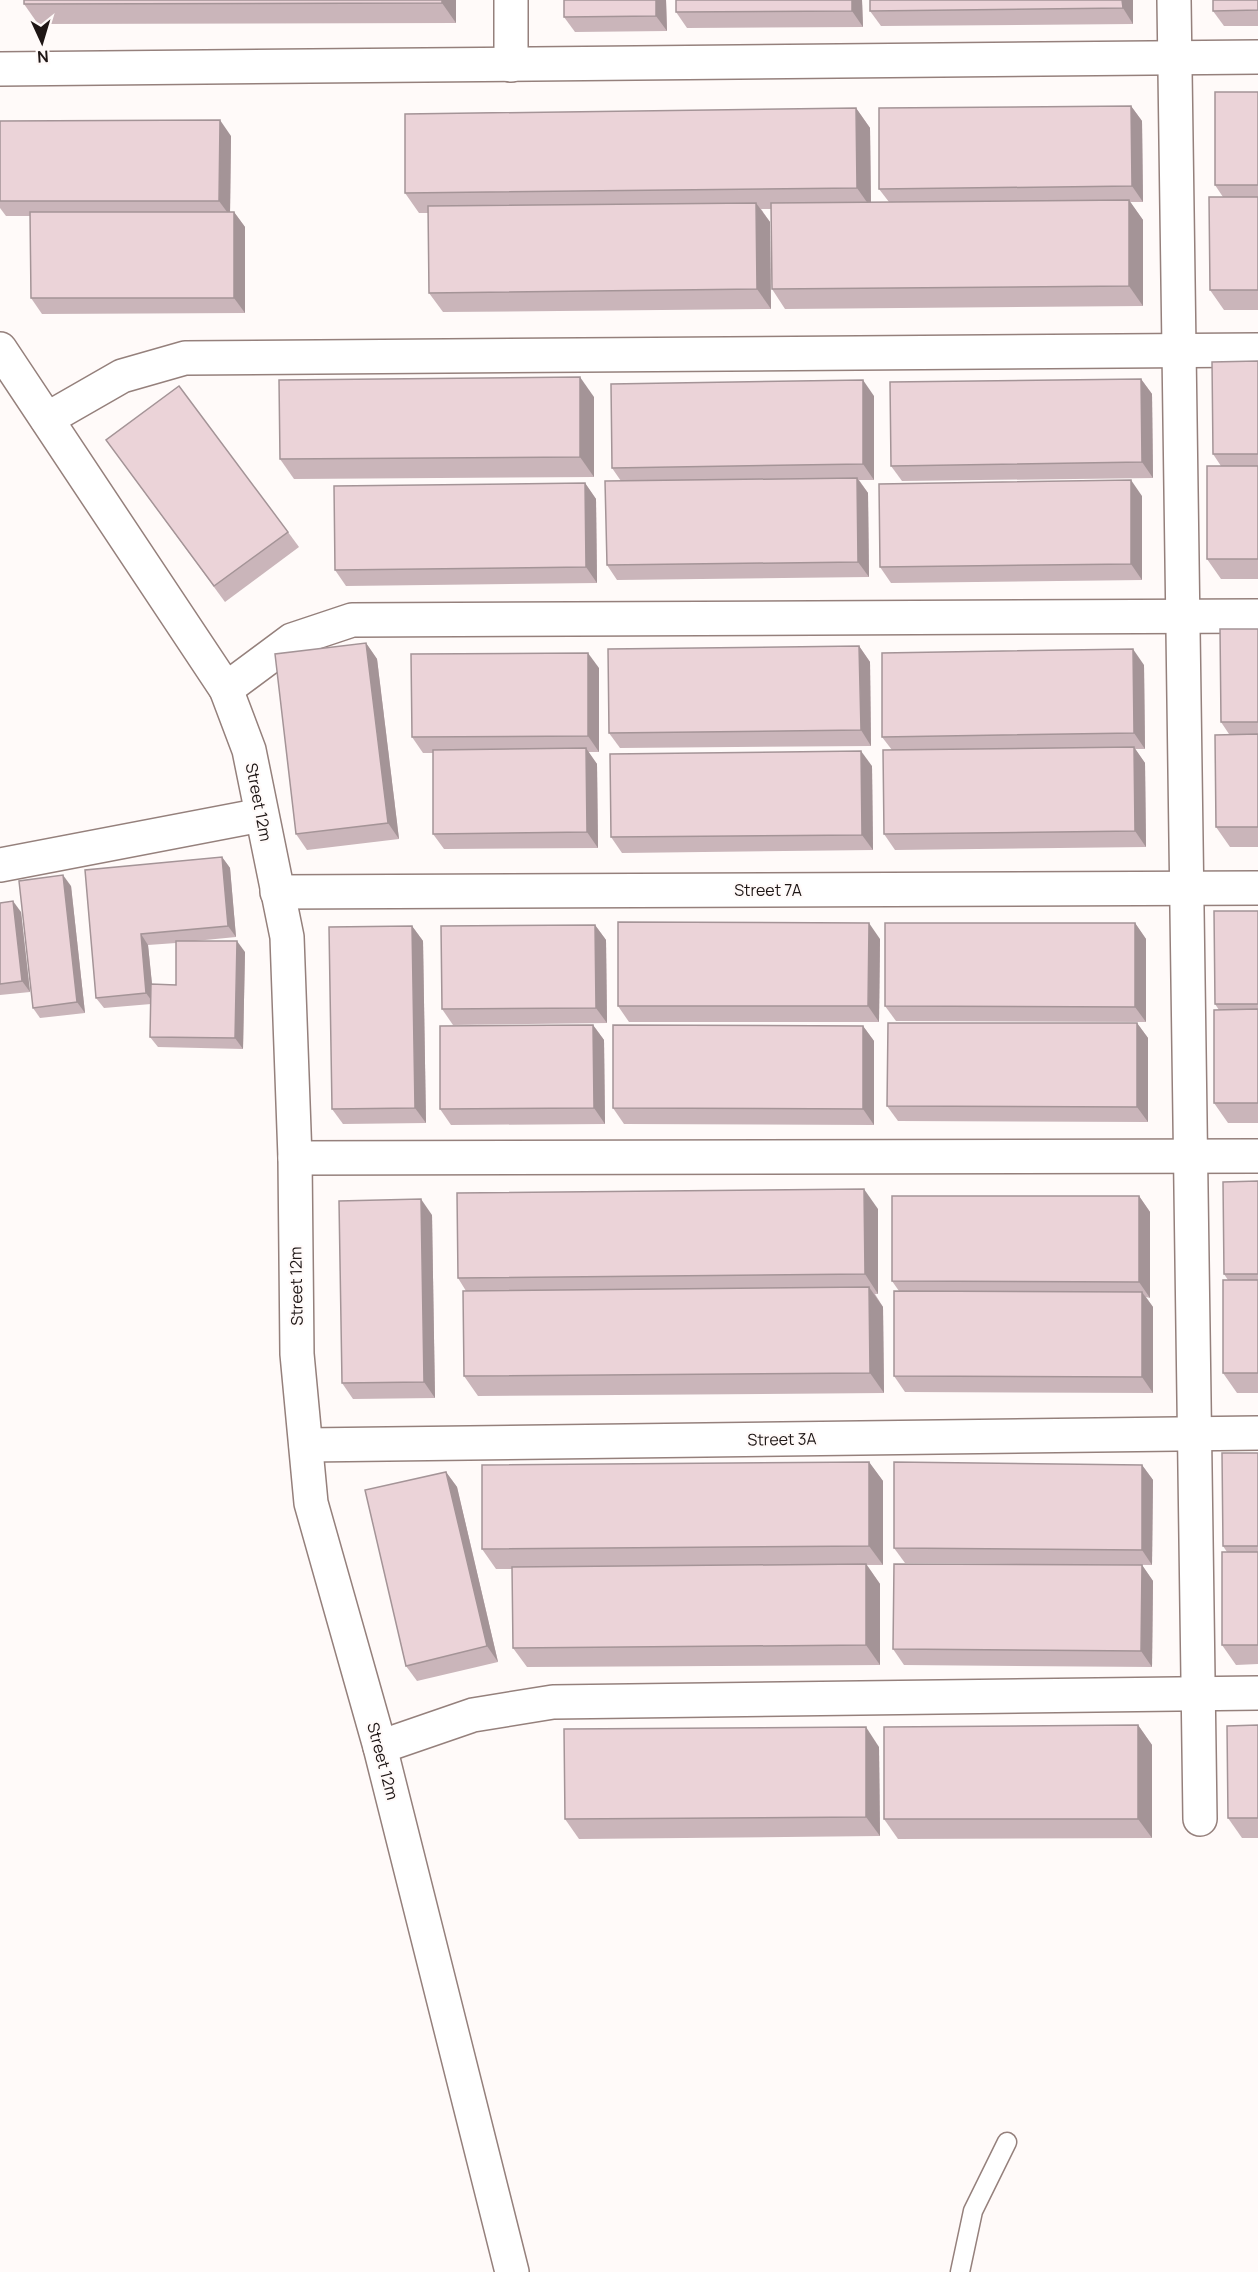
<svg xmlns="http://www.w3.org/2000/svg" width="1258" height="2272" viewBox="0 0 1258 2272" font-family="Manrope,sans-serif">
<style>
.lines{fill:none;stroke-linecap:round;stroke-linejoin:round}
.lane-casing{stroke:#95807c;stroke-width:21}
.street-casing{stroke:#95807c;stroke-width:36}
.lane{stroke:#fff;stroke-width:18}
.street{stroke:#fff;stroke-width:33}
.wall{fill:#cab5ba;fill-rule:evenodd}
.shaded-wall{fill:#a49497}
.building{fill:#ebd3d8;stroke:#a49497;stroke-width:1.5}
.labels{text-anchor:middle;stroke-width:4.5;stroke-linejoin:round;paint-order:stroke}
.street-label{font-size:16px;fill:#1e1615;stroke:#fffaf9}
</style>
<rect width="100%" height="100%" fill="#fffaf9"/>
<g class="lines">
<defs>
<path id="lane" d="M960 2272 973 2211 1007 2142"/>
<g id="street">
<path d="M511 0V65"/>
<path d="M1174 0 1200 1819"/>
<path d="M0 69 1258 57"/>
<path d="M0 349 226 689 249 750 287 937 295 1158 297 1354 311 1503 380 1747 512 2272"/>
<path d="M47 419 122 376 185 358 1258 350"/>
<path d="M226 689 292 640 352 620 1258 616"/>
<path d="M0 865 261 815"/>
<path d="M277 892 1258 888"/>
<path d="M295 1158 1258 1156"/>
<path d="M306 1445 1258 1433"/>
<path d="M380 1747 473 1715 553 1702 1258 1693"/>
</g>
</defs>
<!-- lane casing -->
<use href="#lane" class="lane-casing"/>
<!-- street casing -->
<use href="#street" class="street-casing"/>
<!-- lane -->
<use href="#lane" class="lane"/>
<!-- street -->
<use href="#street" class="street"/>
</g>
<!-- wall -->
<g class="wall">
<path d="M24 0H456V23L38 24 24 4Z"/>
<path d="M666 0 667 31 575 32 564 17Z"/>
<path d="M862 0 863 27 687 28 676 12Z"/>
<path d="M870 0H1133V24L881 26 870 11Z"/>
<path d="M1258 0V26H1224L1213 11Z"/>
<path d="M1258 92V310H1224L1210 290 1223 197 1215 185Z"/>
<path d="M1131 106 1142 121 1143 202H1130L1143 220V306L785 309 772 289 771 209H761L770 222 771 309 443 312 429 293 428 213H419L405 193 856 108 870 128 871 202H889L879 189Z"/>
<path d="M0 121 231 136 230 212H234L245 227V313L42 314 31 298 30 216H6L0 208Z"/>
<path d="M1258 361V579H1221L1207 559 1221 466 1213 454Z"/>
<path d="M1141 379 1152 394 1153 478 902 481 891 466Z"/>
<path d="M874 396V480H859L868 493 869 577 617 580 607 565 621 481 612 468Z"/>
<path d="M594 397V477L294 479 280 459Z"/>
<path d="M106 440 288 532 299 547 225 602Z"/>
<path d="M585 483 596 499 597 583 346 586 335 570Z"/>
<path d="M1142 496V580L891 583 880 567Z"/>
<path d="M1258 629V847H1230L1216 827 1229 734 1221 722Z"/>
<path d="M366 643 377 659 399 839 307 850 296 834Z"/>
<path d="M859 646 870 662 871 746 620 748 609 733Z"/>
<path d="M1144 665 1145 749H1135L1145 763 1146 847 895 850 884 834 892 750 882 737Z"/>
<path d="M599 668V752H588L597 764 598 848 444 849 433 834V753H423L412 737Z"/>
<path d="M872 766 873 850 622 853 611 837Z"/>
<path d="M222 857 230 868 236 937 195 941 245 952 243 1049 158 1047 150 1037 151 1004 104 1008 96 998 85 870ZM176 943V985L152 984 148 945Z"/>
<path d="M71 886 85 1013 40 1018 33 1008Z"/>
<path d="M0 903 21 912 30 992 0 995Z"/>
<path d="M1258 911V1123H1228L1214 1103 1219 1010 1215 1004Z"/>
<path d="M1135 923 1146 939V1022L896 1021 885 1006Z"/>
<path d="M595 925 606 940 607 1023 453 1025 442 1009Z"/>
<path d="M412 926 423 941 426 1123 343 1124 332 1109Z"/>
<path d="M880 939 879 1022H629L618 1006Z"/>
<path d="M1137 1023 1148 1038V1122L898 1121 887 1106Z"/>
<path d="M593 1025 604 1040 605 1124 451 1125 440 1109Z"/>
<path d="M863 1026 874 1041V1125L624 1124 613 1108Z"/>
<path d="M1258 1181V1393H1237L1223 1373 1228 1280 1224 1274Z"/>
<path d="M1139 1196 1150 1212V1298L1146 1297 1153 1307V1393L905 1392 894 1376 899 1291 892 1281Z"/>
<path d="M878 1209V1294H875L883 1307 884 1393 478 1396 464 1376 466 1291 458 1278Z"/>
<path d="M432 1215 435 1398 353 1399 342 1383Z"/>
<path d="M1258 1453V1664L1236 1665 1222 1645 1227 1552 1223 1546Z"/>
<path d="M869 1462 883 1481V1565H867L880 1584V1665L527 1667 513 1648 512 1569H496L482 1549Z"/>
<path d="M1142 1465 1153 1480 1152 1565 905 1563 894 1548Z"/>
<path d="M446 1472 457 1487 498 1662 417 1681 406 1666Z"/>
<path d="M1142 1565 1153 1581 1152 1667 904 1665 893 1649Z"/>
<path d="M1138 1725 1152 1745V1838L898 1839 884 1819Z"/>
<path d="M1258 1725V1838H1242L1228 1818Z"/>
<path d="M879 1747 880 1836 579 1839 565 1819Z"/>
</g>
<!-- shaded-wall -->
<g class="shaded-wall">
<path d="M442 0H456V23L442 3Z"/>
<path d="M656 0H666L667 31 656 16Z"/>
<path d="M852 0H862L863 27 852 11Z"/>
<path d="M1122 0H1133V24L1123 8Z"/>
<path d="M1131 106 1142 121 1143 202 1132 186Z"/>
<path d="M856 108 870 128 871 208 857 188Z"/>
<path d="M220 120 231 136 230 216 219 201Z"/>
<path d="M1129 200 1143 220V306L1129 286Z"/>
<path d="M756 203 770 222 771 309 757 289Z"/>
<path d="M234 212 245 227V313L234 298Z"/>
<path d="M580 377 594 397V477L580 457Z"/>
<path d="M1141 379 1152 394 1153 478 1142 462Z"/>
<path d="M863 380 874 396V480L863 464Z"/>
<path d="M857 478 868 493 869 577 858 562Z"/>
<path d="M1131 480 1142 496V580L1131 564Z"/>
<path d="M585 483 596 499 597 583 586 567Z"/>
<path d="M366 643 377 659 399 839 388 823Z"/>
<path d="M859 646 870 662 871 746 861 730Z"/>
<path d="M1133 649 1144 665 1145 749 1134 733Z"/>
<path d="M588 653 599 668V752L588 736Z"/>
<path d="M1134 747 1145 763 1146 847 1135 831Z"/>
<path d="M586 748 597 764 598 848 587 832Z"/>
<path d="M861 751 872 766 873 850 862 835Z"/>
<path d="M222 857 230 868 236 937 228 926Z"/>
<path d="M63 875 71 886 85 1013 77 1002Z"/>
<path d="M13 901 21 912 30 992 22 981Z"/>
<path d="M869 923 880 939 879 1022 868 1006Z"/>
<path d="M1135 923 1146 939V1022L1135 1007Z"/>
<path d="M595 925 606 940 607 1023 596 1008Z"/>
<path d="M412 926 423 941 426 1123 415 1108Z"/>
<path d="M141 934 148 945 154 1004 146 993Z"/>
<path d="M237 941 245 952 243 1049 235 1038Z"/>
<path d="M1137 1023 1148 1038V1122L1137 1107Z"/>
<path d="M593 1025 604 1040 605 1124 594 1108Z"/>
<path d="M863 1026 874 1041V1125L863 1109Z"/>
<path d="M864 1189 878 1209V1294L865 1274Z"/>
<path d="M1139 1196 1150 1212V1298L1139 1282Z"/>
<path d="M421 1199 432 1215 435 1398 424 1382Z"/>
<path d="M869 1287 883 1307 884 1393 870 1373Z"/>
<path d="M1142 1292 1153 1307V1393L1142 1377Z"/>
<path d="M869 1462 883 1481V1565L869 1546Z"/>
<path d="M1142 1465 1153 1480 1152 1565 1142 1550Z"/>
<path d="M446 1472 457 1487 498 1662 487 1646Z"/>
<path d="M866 1564 880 1584V1665L866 1645Z"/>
<path d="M1142 1565 1153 1581 1152 1667 1141 1651Z"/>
<path d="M1138 1725 1152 1745V1838L1138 1819Z"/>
<path d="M866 1727 879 1747 880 1836 866 1817Z"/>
</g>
<!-- building -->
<g class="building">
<path d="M24 0H442V3L24 4Z"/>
<path d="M564 0H656V16L564 17Z"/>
<path d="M676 0H852V11L676 12Z"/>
<path d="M870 0H1122L1123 8 870 11Z"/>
<path d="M1213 0H1258V10L1213 11Z"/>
<rect x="1215" y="92" width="43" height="93"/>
<path d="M1131 106 1132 186 879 189V108Z"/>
<path d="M856 108 857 188 405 193V114Z"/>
<path d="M220 120 219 201H0V121Z"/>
<path d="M1209 197H1258V290H1210Z"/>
<path d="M1129 200V286L772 289 771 203Z"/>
<path d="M756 203 757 289 429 293 428 206Z"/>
<path d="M30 212H234V298H31Z"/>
<path d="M1258 361V454H1213L1212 362Z"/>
<path d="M580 377V457L280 459 279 380Z"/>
<path d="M1141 379 1142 462 891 466 890 382Z"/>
<path d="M863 380V464L612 468 611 384Z"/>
<path d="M179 386 288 532 214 586 106 440Z"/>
<rect x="1207" y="466" width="51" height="93"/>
<path d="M857 478 858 562 607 565 605 481Z"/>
<path d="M1131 480V564L880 567 879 484Z"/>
<path d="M585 483 586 567 335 570 334 486Z"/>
<path d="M1220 629H1258V722H1221Z"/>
<path d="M366 643 388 823 296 834 275 654Z"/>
<path d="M859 646 861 730 609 733 608 649Z"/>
<path d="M1133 649 1134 733 882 737V653Z"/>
<path d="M588 653V736L412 737 411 654Z"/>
<path d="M1258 734V827H1216L1215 735Z"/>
<path d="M1134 747 1135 831 884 834 883 750Z"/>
<path d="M586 748 587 832 433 834V750Z"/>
<path d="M861 751 862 835 611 837 610 754Z"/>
<path d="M222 857 228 926 141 934 146 993 96 998 85 870Z"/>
<path d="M63 875 77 1002 33 1008 19 881Z"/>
<path d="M13 901 22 981 0 984V903Z"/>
<path d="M1214 911H1258V1004H1215Z"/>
<path d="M618 922 869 923 868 1006H618Z"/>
<path d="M885 923H1135V1007L885 1006Z"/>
<path d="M595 925 596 1008 442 1009 441 926Z"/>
<path d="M412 926 415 1108 332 1109 329 927Z"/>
<path d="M176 941H237L235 1038 150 1037 151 984 176 985Z"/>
<path d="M1258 1009V1103H1214V1010Z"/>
<path d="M888 1023H1137V1107L887 1106Z"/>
<path d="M593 1025 594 1108 440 1109V1026Z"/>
<path d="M613 1025 863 1026V1109L613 1108Z"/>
<path d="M1258 1181V1274H1224L1223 1182Z"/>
<path d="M864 1189 865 1274 458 1278 457 1193Z"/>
<path d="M892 1196H1139V1282L892 1281Z"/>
<path d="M421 1199 424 1382 342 1383 339 1201Z"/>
<rect x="1223" y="1280" width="35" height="93"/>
<path d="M869 1287 870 1373 464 1376 463 1291Z"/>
<path d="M894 1291 1142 1292V1377L894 1376Z"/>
<path d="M1222 1453H1258V1546H1223Z"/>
<path d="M869 1462V1546L482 1549V1465Z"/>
<path d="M894 1462 1142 1465V1550L894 1548Z"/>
<path d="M446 1472 487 1646 406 1666 365 1490Z"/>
<rect x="1222" y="1552" width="36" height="93"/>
<path d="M866 1564V1645L513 1648 512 1567Z"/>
<path d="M894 1564 1142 1565 1141 1651 893 1649Z"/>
<path d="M1138 1725V1819H884V1727Z"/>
<path d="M1258 1725V1818H1228L1227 1726Z"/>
<path d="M866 1727V1817L565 1819 564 1729Z"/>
</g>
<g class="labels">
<!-- street labels -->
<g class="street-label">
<text transform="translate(259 802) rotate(79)" y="6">Street 12m</text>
<text x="768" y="896">Street 7A</text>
<text transform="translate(296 1286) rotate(-91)" y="6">Street 12m</text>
<text transform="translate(782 1439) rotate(-1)" y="6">Street 3A</text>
<text transform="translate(383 1761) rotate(75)" y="6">Street 12m</text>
</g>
</g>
<!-- north arrow -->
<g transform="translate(42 42) rotate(176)" stroke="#fffaf9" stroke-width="4.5" paint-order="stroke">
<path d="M0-4.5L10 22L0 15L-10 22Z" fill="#1e1615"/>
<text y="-9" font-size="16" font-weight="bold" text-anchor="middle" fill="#1e1615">N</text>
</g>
</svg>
